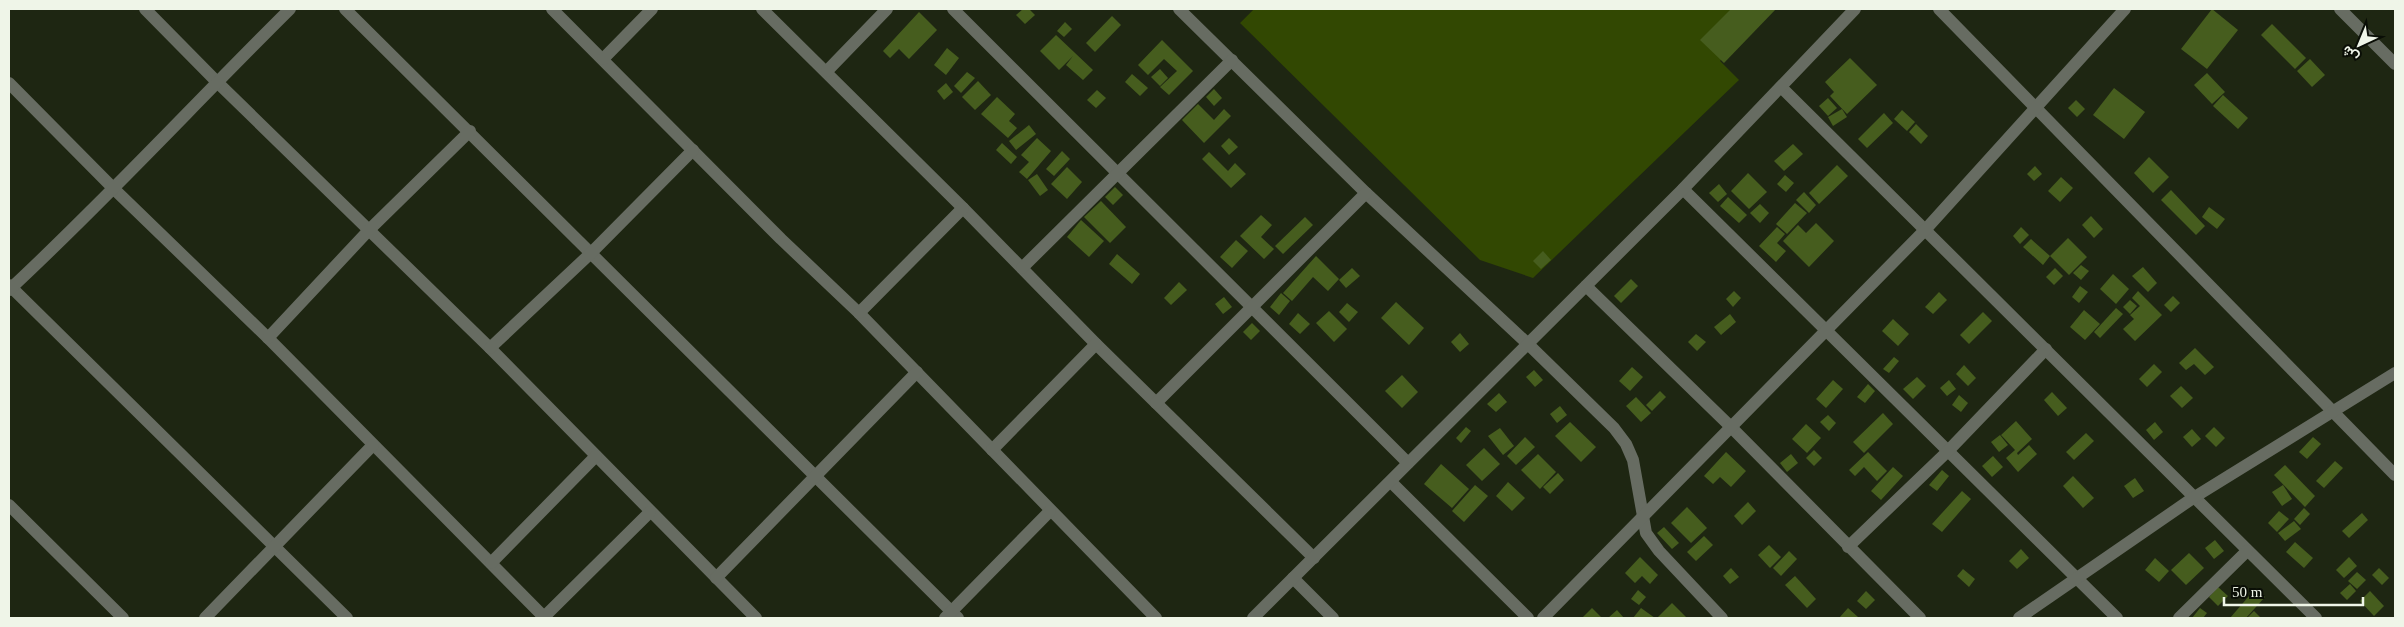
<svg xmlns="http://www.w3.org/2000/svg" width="2404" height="627" viewBox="0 0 2404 627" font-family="'Times New Roman',Vazirmatn,serif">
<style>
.green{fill:#324802}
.building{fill:#465d1e}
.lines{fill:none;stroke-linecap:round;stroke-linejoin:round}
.street{stroke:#676c62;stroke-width:12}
</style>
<rect width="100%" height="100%" fill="#1e2612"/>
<!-- green -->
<path class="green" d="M1254 9H1771L1720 61 1739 80 1533 278 1480 260 1240 23Z"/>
<!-- building -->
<g class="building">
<path d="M1023 9H1029L1035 15 1025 24 1016 15Z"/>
<path d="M1731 9H1776L1724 63 1700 40Z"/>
<path d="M2212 9 2238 30 2207 69 2181 49Z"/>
<path d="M919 12 937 30 909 59 899 49 890 58 883 51Z"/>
<path d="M1112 16 1121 25 1095 52 1086 43Z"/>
<path d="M1065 22 1072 29 1064 37 1057 31Z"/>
<path d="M2272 24 2306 58 2295 69 2261 35Z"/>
<path d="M1056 35 1093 70 1083 80 1066 65 1073 56 1059 70 1040 51Z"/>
<path d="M1162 40 1193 71 1169 95 1160 87 1177 71 1164 59 1148 75 1138 65Z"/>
<path d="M947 48 959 58 946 75 934 65Z"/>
<path d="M1850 58 1877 85 1847 114 1830 96 1834 92 1825 82Z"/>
<path d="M2310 59 2325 75 2312 87 2297 71Z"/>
<path d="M1160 69 1168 78 1160 86 1151 77Z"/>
<path d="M967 72 975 78 961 93 954 86Z"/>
<path d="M2207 73 2225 92 2212 104 2194 85Z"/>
<path d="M1132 74 1148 88 1140 96 1125 82Z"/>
<path d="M978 81 991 95 975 110 962 97Z"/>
<path d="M946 83 953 92 944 100 937 91Z"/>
<path d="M2114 88 2145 112 2124 139 2093 115Z"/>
<path d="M1214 89 1222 98 1214 106 1206 97Z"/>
<path d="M1097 90 1106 98 1096 108 1087 100Z"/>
<path d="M2223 95 2248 118 2238 129 2213 106Z"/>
<path d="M997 97 1015 114 1009 121 1017 128 1008 138 981 114Z"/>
<path d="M1828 98 1837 108 1828 116 1819 106Z"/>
<path d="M2076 100 2085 109 2077 117 2068 108Z"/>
<path d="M1198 104 1214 120 1224 109 1231 116 1204 143 1182 120Z"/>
<path d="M1842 109 1847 117 1833 126 1828 117Z"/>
<path d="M1902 110 1915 122 1907 131 1894 119Z"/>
<path d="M1884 113 1893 123 1867 148 1858 139Z"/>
<path d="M1916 124 1928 136 1921 144 1909 132Z"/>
<path d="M1029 125 1036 134 1016 150 1009 141Z"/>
<path d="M1037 138 1051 151 1027 179 1019 172 1029 162 1021 155Z"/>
<path d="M1229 138 1238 147 1229 155 1221 146Z"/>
<path d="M1002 143 1017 157 1011 164 996 150Z"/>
<path d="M1793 144 1803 154 1784 171 1774 161Z"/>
<path d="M1062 151 1070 159 1054 176 1046 169Z"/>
<path d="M1209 152 1228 171 1235 163 1246 174 1231 188 1202 159Z"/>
<path d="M2149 157 2169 177 2153 193 2134 173Z"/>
<path d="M1837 165 1848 176 1819 204 1809 193Z"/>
<path d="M2035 166 2042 174 2034 181 2027 174Z"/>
<path d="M1067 167 1082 182 1067 199 1051 184Z"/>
<path d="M1748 173 1767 192 1749 209 1731 191Z"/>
<path d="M1037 174 1048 190 1040 196 1028 180Z"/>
<path d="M1785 175 1794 183 1786 192 1777 184Z"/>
<path d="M2061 177 2073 188 2060 202 2048 191Z"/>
<path d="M1719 184 1727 194 1718 202 1709 193Z"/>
<path d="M1115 187 1123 195 1113 205 1105 197Z"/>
<path d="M2171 190 2205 226 2196 235 2161 200Z"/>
<path d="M1804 192 1816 205 1809 213 1796 200Z"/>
<path d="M1728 197 1747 215 1739 223 1720 206Z"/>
<path d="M1101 201 1126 227 1110 243 1084 217Z"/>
<path d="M1795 203 1807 213 1787 234 1776 224Z"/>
<path d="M1760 204 1769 213 1760 223 1750 213Z"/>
<path d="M2209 207 2225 219 2217 229 2202 217Z"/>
<path d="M1261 215 1272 225 1261 237 1274 249 1264 259 1240 236Z"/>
<path d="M2091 216 2103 229 2094 238 2082 225Z"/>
<path d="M1305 217 1313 225 1283 254 1275 246Z"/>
<path d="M1081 220 1104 241 1089 257 1067 237Z"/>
<path d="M1816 223 1834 241 1809 267 1783 241 1798 225 1806 233Z"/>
<path d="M1777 227 1785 234 1777 243 1786 251 1776 262 1759 246Z"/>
<path d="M2021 227 2029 235 2020 244 2013 236Z"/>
<path d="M2068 238 2087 257 2069 275 2050 256 2043 265 2023 247 2031 239 2050 256Z"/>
<path d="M1236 240 1248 251 1232 268 1220 257Z"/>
<path d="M1543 251 1551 260 1541 269 1533 261Z"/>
<path d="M1117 254 1140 274 1132 284 1109 264Z"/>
<path d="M1316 256 1339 279 1328 291 1313 277 1292 301 1283 293Z"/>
<path d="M2081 265 2089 271 2081 280 2073 273Z"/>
<path d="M2143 267 2157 283 2148 292 2132 276Z"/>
<path d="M1352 268 1360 276 1346 288 1339 280Z"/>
<path d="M2055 268 2063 276 2054 285 2046 277Z"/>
<path d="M2113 274 2129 289 2116 304 2100 289Z"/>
<path d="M1631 279 1638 286 1621 303 1614 296Z"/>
<path d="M1179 282 1187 290 1171 305 1164 298Z"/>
<path d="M2080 286 2088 292 2079 303 2072 297Z"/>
<path d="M1734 291 1741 298 1733 307 1726 299Z"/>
<path d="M2138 291 2162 315 2135 341 2123 329 2134 319 2130 315 2140 306 2132 298Z"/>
<path d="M1939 292 1947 300 1933 314 1925 307Z"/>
<path d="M1281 293 1290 301 1279 315 1270 307Z"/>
<path d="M2173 296 2180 303 2171 312 2164 305Z"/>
<path d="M1224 297 1232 307 1223 314 1215 304Z"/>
<path d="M2130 300 2137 306 2130 314 2123 307Z"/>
<path d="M1396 302 1424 328 1409 345 1381 318Z"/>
<path d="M1347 303 1358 312 1349 322 1339 312Z"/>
<path d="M2116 308 2123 314 2100 338 2094 332Z"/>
<path d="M2084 310 2100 324 2085 340 2070 327Z"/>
<path d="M1329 311 1347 329 1334 342 1316 323Z"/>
<path d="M1983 312 1992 321 1969 344 1960 335Z"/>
<path d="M1298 313 1310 324 1300 334 1289 324Z"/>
<path d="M1730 314 1736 322 1721 335 1714 327Z"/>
<path d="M1893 319 1909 334 1898 346 1882 331Z"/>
<path d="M1252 323 1260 331 1251 340 1243 332Z"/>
<path d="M1460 333 1469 344 1460 352 1451 342Z"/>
<path d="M1696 334 1706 342 1697 351 1688 342Z"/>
<path d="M2195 348 2214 367 2205 375 2194 364 2186 370 2179 363Z"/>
<path d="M1894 357 1899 361 1889 373 1883 369Z"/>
<path d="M2154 364 2162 372 2147 387 2139 379Z"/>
<path d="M1964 365 1976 378 1968 386 1956 374Z"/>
<path d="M1632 367 1643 377 1630 391 1619 381Z"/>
<path d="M1534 370 1543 380 1535 387 1526 377Z"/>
<path d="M1402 375 1418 392 1402 408 1385 391Z"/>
<path d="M1917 377 1926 386 1913 399 1903 389Z"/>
<path d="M1833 380 1843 389 1826 408 1816 399Z"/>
<path d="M1949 380 1956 389 1947 396 1940 388Z"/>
<path d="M1868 384 1875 391 1865 403 1857 397Z"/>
<path d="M2181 386 2193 398 2182 408 2170 396Z"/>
<path d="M1660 391 1666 397 1652 411 1646 405Z"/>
<path d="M2052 392 2067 408 2058 416 2044 400Z"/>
<path d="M1499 393 1507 402 1496 412 1487 404Z"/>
<path d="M1959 395 1968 403 1961 412 1952 405Z"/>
<path d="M1636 397 1651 413 1641 422 1626 406Z"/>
<path d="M1560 406 1567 415 1557 423 1550 414Z"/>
<path d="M1883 413 1893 424 1864 453 1853 442Z"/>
<path d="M1828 415 1836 423 1829 431 1820 422Z"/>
<path d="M2016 421 2032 439 2017 453 2018 455 2029 445 2037 454 2018 472 2006 458 2015 450 2001 435Z"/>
<path d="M1570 422 1596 447 1581 462 1555 436Z"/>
<path d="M2155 422 2163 432 2154 440 2146 430Z"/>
<path d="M1806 424 1821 438 1807 453 1792 439Z"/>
<path d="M1466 427 1471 431 1461 443 1456 438Z"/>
<path d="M2214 427 2225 438 2216 447 2205 436Z"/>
<path d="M1500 428 1514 446 1503 455 1488 436Z"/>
<path d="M2192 429 2201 439 2192 447 2183 437Z"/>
<path d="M2086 433 2094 441 2074 460 2066 452Z"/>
<path d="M2000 435 2008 445 1999 452 1991 442Z"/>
<path d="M1525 437 1535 447 1516 465 1507 456Z"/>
<path d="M2313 437 2321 444 2307 459 2299 452Z"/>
<path d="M1484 448 1500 464 1482 481 1466 465Z"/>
<path d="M1814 450 1822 458 1814 466 1806 458Z"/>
<path d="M1726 452 1746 471 1731 487 1720 477 1713 484 1704 476Z"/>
<path d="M1868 452 1887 471 1877 481 1864 467 1855 476 1849 470Z"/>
<path d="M1538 454 1556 472 1540 489 1521 470Z"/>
<path d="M1791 454 1798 463 1787 472 1780 463Z"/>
<path d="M1993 456 2003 467 1992 477 1982 466Z"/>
<path d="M2335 461 2343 468 2324 488 2316 481Z"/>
<path d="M1441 464 1469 489 1452 508 1424 484Z"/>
<path d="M2285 465 2315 496 2305 507 2274 475Z"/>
<path d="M1893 467 1903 476 1881 500 1871 491Z"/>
<path d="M1942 470 1949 476 1937 491 1929 485Z"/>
<path d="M1558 473 1564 480 1550 494 1543 487Z"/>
<path d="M2073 476 2094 498 2083 508 2063 486Z"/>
<path d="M2135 478 2144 491 2133 498 2124 486Z"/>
<path d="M1508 482 1525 498 1512 511 1496 496Z"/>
<path d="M1475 485 1488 496 1464 522 1452 511Z"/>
<path d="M2283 485 2292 499 2282 506 2272 492Z"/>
<path d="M1962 491 1971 499 1942 532 1932 524Z"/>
<path d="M1748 502 1756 511 1742 525 1734 516Z"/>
<path d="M1687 507 1707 528 1691 543 1671 523Z"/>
<path d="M2304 508 2310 514 2300 525 2294 519Z"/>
<path d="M2279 511 2289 519 2277 532 2268 523Z"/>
<path d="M2362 513 2368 520 2349 538 2342 531Z"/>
<path d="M2294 521 2301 529 2285 541 2278 533Z"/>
<path d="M1664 527 1679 543 1672 549 1657 533Z"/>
<path d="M1704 536 1713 545 1696 561 1687 552Z"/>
<path d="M2215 540 2224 551 2214 559 2205 548Z"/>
<path d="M2295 542 2313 558 2304 568 2286 552Z"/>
<path d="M1769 545 1781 557 1770 568 1758 555Z"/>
<path d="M2021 549 2029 558 2017 569 2009 561Z"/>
<path d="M1789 551 1797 559 1781 576 1773 568Z"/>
<path d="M2189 553 2204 568 2186 585 2171 570Z"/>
<path d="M1640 557 1658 575 1650 584 1642 576 1635 583 1625 573Z"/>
<path d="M2349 557 2357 566 2344 578 2336 570Z"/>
<path d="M2155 558 2169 571 2159 582 2145 570Z"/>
<path d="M1731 568 1739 577 1730 584 1723 576Z"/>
<path d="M2379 568 2389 578 2382 585 2372 575Z"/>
<path d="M1963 569 1975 579 1969 587 1957 576Z"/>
<path d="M2357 572 2366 580 2357 589 2348 581Z"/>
<path d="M1795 576 1816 599 1807 608 1785 585Z"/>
<path d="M2350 584 2356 591 2347 600 2340 593Z"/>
<path d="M2218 587 2228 596 2218 606 2209 597Z"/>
<path d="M2256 588 2265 597 2246 618H2230Z"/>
<path d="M1638 590 1646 597 1639 605 1631 599Z"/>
<path d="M1866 591 1875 600 1866 609 1857 601Z"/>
<path d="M2370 591 2384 606 2374 616 2360 601Z"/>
<path d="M1672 603 1687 618 1658 617Z"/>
<path d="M1592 608 1602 618H1582Z"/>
<path d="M1641 608 1655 618H1633Z"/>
<path d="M1848 608 1858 617 1839 618Z"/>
<path d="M2200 608 2207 613 2203 618H2192Z"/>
<path d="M1617 610 1624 618H1608Z"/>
<path d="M2254 611 2261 618H2247Z"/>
</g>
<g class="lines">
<!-- street -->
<g class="street">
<path d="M145 9 216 81 490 348 756 618"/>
<path d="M345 9 958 618"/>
<path d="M552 9 781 239 859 313 1156 618"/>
<path d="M762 9 963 208 1096 344 1314 558"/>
<path d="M953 9 1408 463"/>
<path d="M1179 9 1366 193 1528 344 1614 428 1626 444 1633 460 1646 533 1659 551 1722 618"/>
<path d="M1939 9 2395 475"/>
<path d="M2340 9 2395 64"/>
<path d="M603 59 652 9"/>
<path d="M827 71 887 9"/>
<path d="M9 83 114 189 268 338 545 618"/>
<path d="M1781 87 2316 618"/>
<path d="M1683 189 2117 618"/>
<path d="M1022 268 1232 60"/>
<path d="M9 285 347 618"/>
<path d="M1586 286 1730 426 1920 618"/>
<path d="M9 290C106 200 196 102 290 9"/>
<path d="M859 313 963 208"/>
<path d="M268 338 369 230 470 131"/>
<path d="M490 348 590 254 693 150"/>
<path d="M1156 403 1366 193"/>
<path d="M992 450 1096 344"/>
<path d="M1391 482 1528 618"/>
<path d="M9 505 123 618"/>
<path d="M1848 547 1948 451 2046 349"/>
<path d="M491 563 596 456"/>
<path d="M716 578 917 372"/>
<path d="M1293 578 1333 618"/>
<path d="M544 617 650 512"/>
<path d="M205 618 373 445"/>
<path d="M945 618 1050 511"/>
<path d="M1253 618 1683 189 1855 9"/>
<path d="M1543 618 1926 229 2125 9"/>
<path d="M2019 618 2193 498 2395 373"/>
<path d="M2179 618 2247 551"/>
</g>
</g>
<!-- border -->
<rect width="2404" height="627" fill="none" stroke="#eff5e8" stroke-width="20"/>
<!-- north arrow -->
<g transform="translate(2359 45) rotate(224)" stroke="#0a0e06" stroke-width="4" paint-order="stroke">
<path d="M0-4L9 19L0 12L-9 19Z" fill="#eff5e8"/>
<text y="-8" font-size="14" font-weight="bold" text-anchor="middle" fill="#eff5e8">ش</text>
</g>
<!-- scale -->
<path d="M2224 597v8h139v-8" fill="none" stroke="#eff5e8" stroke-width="2.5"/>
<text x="2232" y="597" font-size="15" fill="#eff5e8" stroke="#0a0e06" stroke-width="4" paint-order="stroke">50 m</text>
</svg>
